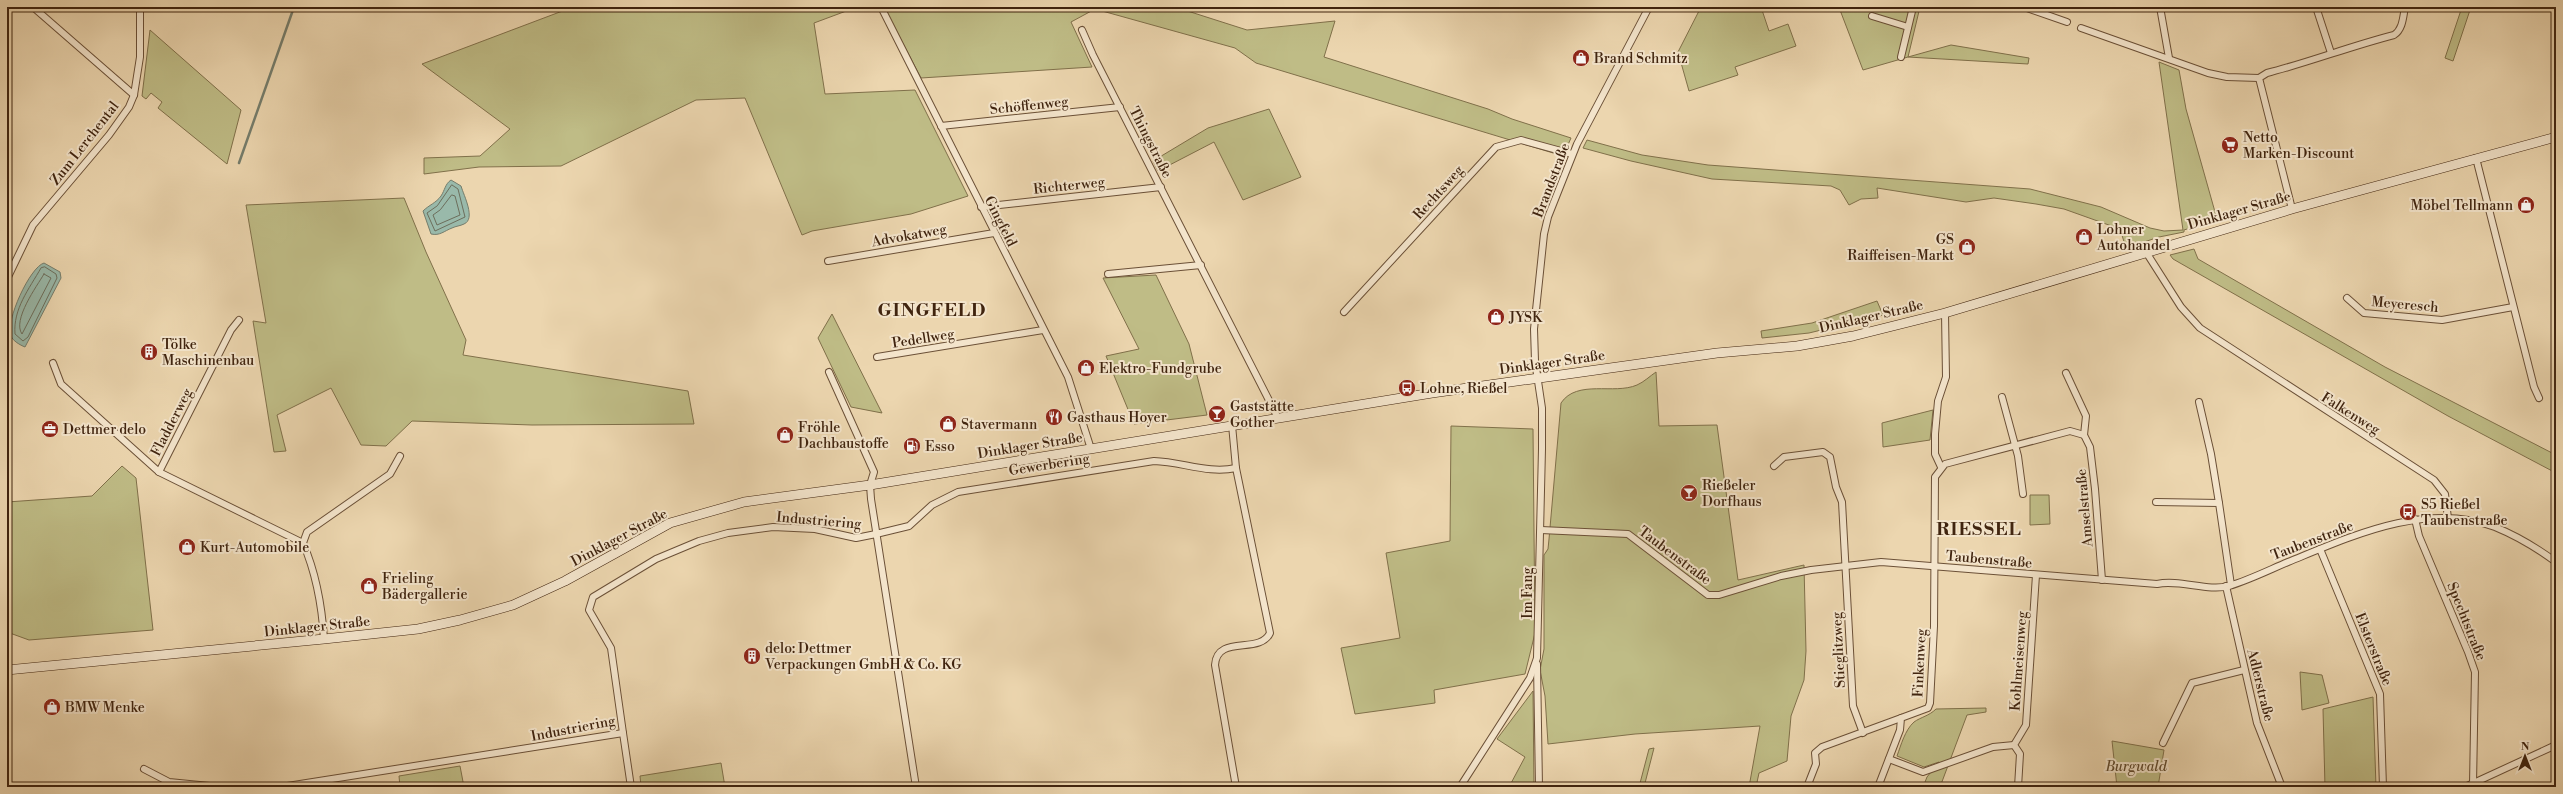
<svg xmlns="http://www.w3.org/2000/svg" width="2563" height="794" viewBox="0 0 2563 794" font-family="'Libre Bodoni',serif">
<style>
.green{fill:#bfbc86;stroke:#80704a}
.water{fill:#99b9aa;stroke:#757d6c}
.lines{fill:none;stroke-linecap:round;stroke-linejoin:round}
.shore{stroke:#6c6e5c;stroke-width:1}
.stream{stroke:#757d6c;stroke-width:2.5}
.minor-casing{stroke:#6b5037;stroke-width:8}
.secondary-casing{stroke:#40240f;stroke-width:10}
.minor{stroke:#f3e4cb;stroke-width:6}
.secondary{stroke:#f3e4cb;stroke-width:9}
.labels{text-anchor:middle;stroke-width:4;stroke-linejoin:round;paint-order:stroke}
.poi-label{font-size:14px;fill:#40240f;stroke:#f3e4cb;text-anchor:start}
.street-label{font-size:14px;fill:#40240f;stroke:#f3e4cb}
.park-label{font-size:14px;font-style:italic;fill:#604a2d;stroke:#f3e4cb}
.district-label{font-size:18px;font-weight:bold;letter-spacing:1px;fill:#40240f;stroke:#f3e4cb}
</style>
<rect width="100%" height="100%" fill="#ecd6af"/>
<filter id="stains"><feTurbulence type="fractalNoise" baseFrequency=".005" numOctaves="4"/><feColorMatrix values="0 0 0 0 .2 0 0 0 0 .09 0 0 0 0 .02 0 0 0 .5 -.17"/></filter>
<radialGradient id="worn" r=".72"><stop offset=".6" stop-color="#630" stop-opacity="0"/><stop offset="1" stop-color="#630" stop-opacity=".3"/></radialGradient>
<!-- green -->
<g class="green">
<path d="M573 7H857L814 23 825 94 915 90 968 196 911 214 812 231 802 235 745 98 696 100 561 166 479 167 424 174V158L480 156 510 129 422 64Z"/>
<path d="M884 7H1175L1247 30 1335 21 1324 57 1488 109 1512 119 1571 138 1563 156 1256 63 1235 48 1095 9 1071 22 1092 67 921 78Z"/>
<path d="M1701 7H1761L1769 31 1788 24 1796 46 1735 67 1738 75 1689 91 1678 52Z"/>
<path d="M1841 7H1861L1873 13 1875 7H1920L1908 57 1951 45 2029 58 2028 64 1908 57 1863 70 1840 10Z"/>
<path d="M2462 7H2471L2453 61 2445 58Z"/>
<path d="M150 30 241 110 227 164 158 108 162 102 151 93 146 99 142 96Z"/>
<path d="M2159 62 2179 70 2186 109 2217 219 2184 230V232L2159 237 2126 248 2120 229 2064 209 2036 204 1994 198 1966 202 1877 188 1878 198 1861 199 1849 205 1840 190 1831 186 1712 179 1631 161 1583 148 1587 140 1642 155 1708 165 2030 189 2101 207 2150 228 2164 231 2183 230Z"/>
<path d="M1269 109 1301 177 1243 200 1214 142 1158 171 1153 161 1208 128Z"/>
<path d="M404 198 426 252 466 340 463 355 688 391 694 424 532 425 412 421 386 446 361 445 331 388 277 415 286 451 274 452 253 321 266 323 246 205Z"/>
<path d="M2194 249 2198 259 2385 367 2556 455V473L2448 416 2173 259 2170 255Z"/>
<path d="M1156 275 1189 344 1207 415 1134 424 1106 356 1139 349 1103 278Z"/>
<path d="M1877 301 1883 315 1809 333 1762 338 1761 331 1812 323Z"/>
<path d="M832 314 882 413 851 407 818 338Z"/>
<path d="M1656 372 1659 426 1717 425 1738 580 1804 565 1806 651 1804 680 1791 716 1787 761 1759 773 1756 787H1749L1760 726 1635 734 1548 744 1545 696 1540 670 1544 649V555L1548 549 1549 539 1561 403C1577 379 1614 395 1637 385 1644 382 1650 376 1656 372Z"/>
<path d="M1933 410 1930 440 1883 447 1882 423Z"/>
<path d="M1451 426 1533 429 1535 633 1525 674 1434 690 1435 703 1355 714 1341 648 1400 638 1386 553 1450 541Z"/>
<path d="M122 466 136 478 153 630 29 640 7 632V502L92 496Z"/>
<path d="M2030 495H2049L2050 524 2030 525Z"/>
<path d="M2300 672 2322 675 2329 703 2302 710Z"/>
<path d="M1533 691 1534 787H1509L1525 757 1497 739Z"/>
<path d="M2373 697 2376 787H2325L2323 709Z"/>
<path d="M1986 708V712L1967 715 1940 787H1923L1927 777 1939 762 1924 767 1897 756C1901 745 1905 730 1914 722 1921 717 1929 716 1936 709Z"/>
<path d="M2112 741 2164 750 2158 787H2117Z"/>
<path d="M1654 748 1644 787H1639L1649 749Z"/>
<path d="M721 763 725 787H641L640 776Z"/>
<path d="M460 766 464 787H400L399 776Z"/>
</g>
<!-- water -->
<g class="water">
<path d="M451 180 461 186C464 196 476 219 464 224 460 226 456 226 452 228 444 231 440 236 431 234L423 211C429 205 436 203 441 196 445 190 445 184 451 180Z"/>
<path d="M44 263 60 272 61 278 25 347C20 345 13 341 11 336 5 321 30 267 44 263Z"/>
</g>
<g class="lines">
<!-- shore -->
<g class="shore">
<path d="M452 185 458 189 465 217 435 231 427 213 437 206Z"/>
<path d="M452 195 455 196 460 215 437 225 433 215 440 210Z"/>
<path d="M45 267 56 274 57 278 28 337 23 341 15 334C13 309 29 289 41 268Z"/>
<path d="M44 274 51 278 22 334C12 320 37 286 44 274Z"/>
</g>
<!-- stream -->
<path class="stream" d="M239 163 294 7"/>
<defs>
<g id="minor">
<path d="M33 7 134 95"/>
<path d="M881 7 1068 377 1091 449"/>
<path d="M2024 7 2067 22"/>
<path d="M2160 7 2169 58"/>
<path d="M2316 7 2331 53"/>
<path d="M1872 16 1908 27"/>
<path d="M2081 28 2208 73 2227 77 2259 78"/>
<path d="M1082 30 1093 55 1278 418"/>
<path d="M1901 57 1913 7"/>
<path d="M941 126 1120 107"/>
<path d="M2476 158 2534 387 2539 398"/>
<path d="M981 207 1161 187"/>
<path d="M2292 209 2259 78 2267 73C2310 62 2351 46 2394 35 2403 29 2403 17 2405 7"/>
<path d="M2146 252 2181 307 2200 328 2434 480 2445 494 2448 518"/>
<path d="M828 261 994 233"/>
<path d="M1108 274 1201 265"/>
<path d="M7 279 33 225 109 135 129 107 134 95 140 57V7"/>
<path d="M2347 298 2364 313 2442 320 2513 307"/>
<path d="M1344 312 1496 147 1521 140 1572 154"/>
<path d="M877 357 1043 330"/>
<path d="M53 363 61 384 159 472 303 543"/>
<path d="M829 372 874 472 870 485 871 499 916 787"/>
<path d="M2066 373 2086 416 2084 435 2090 447 2095 489 2102 580"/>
<path d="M2002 397 2018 456 2023 494"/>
<path d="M2199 402 2211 454 2219 503"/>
<path d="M1232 425 1236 468"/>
<path d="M1774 466 1784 457 1823 452 1830 457 1836 487 1842 502 1853 706 1863 733"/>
<path d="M1941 467 1935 454V434L1938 401 1946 377 1945 313"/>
<path d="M159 472 231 330 239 320"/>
<path d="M2156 502 2219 503 2231 585"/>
<path d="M2415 519 2419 536 2468 652 2475 672 2473 785"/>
<path d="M1541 530 1628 534 1708 595H1719L1781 576 1811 570 1881 562 2157 584C2180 579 2208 592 2229 586 2249 580 2269 570 2288 562 2352 536 2426 501 2495 527 2517 536 2537 548 2556 562"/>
<path d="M2320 549 2380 694 2383 787"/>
<path d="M2226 586 2257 723 2282 787"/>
<path d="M324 639C322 607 316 573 303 543L307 532 390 474 400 456"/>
<path d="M1537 664 1539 787"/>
<path d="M623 733 631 787"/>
<path d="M2163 743 2192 683 2244 670"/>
<path d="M1889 759 1923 772 1993 747 2014 745"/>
<path d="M144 769 169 782 220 787"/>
<path d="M281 787 623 733 611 648 589 610 593 597 656 559 699 541 728 533 773 527 815 529 856 538 876 534 909 526 932 505 958 492 1154 461C1183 462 1208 474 1236 468L1270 633C1260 655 1217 634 1215 665L1236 787"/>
<path d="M1460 787 1530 678 1537 658 1542 449V408L1535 361 1534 329 1544 234 1548 217 1577 144 1649 7"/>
<path d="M1807 787 1816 764 1815 753 1822 747 1901 718"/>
<path d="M1878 787 1900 730 1901 718 1928 708 1930 703 1934 626 1935 477 1945 464 2070 431 2084 435"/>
<path d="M2018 787 2020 754 2014 745 2026 725 2036 575"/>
<path d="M2465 787 2556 745"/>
</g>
<path id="secondary" d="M7 670 324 639 418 629 460 620 513 605 565 581 670 523 744 502 870 485 1432 393 1717 353 1797 346 1853 336 1945 313 2292 209 2556 137"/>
</defs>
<!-- minor casing -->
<use href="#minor" class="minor-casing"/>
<!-- secondary casing -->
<use href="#secondary" class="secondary-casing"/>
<!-- minor -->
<use href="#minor" class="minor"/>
<!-- secondary -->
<use href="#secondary" class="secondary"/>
</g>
<!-- icons -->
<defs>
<symbol id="shop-disc" viewBox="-11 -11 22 22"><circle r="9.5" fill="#8f2418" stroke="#f3e4cb"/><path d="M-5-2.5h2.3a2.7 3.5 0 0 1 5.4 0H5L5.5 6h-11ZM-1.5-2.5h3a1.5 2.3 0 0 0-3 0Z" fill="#fff"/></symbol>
<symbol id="supermarket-disc" viewBox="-11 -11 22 22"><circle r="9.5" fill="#8f2418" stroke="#f3e4cb"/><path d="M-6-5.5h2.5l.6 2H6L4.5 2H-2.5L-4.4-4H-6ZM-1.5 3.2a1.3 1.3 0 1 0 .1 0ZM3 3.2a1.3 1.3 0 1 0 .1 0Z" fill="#fff"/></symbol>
<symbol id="building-disc" viewBox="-11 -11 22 22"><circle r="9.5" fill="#8f2418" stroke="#f3e4cb"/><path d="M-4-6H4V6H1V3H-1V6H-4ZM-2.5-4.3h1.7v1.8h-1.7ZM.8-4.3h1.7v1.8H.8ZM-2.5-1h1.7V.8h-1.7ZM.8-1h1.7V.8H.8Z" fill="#fff"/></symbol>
<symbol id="bus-disc" viewBox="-11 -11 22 22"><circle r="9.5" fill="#8f2418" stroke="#f3e4cb"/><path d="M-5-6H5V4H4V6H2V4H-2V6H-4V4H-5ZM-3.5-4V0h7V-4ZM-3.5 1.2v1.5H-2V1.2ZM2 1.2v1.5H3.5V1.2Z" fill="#fff"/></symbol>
<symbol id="bar-disc" viewBox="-11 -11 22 22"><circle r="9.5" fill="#8f2418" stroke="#f3e4cb"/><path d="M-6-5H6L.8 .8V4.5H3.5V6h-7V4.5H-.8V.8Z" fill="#fff"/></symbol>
<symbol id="restaurant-disc" viewBox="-11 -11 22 22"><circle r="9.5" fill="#8f2418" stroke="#f3e4cb"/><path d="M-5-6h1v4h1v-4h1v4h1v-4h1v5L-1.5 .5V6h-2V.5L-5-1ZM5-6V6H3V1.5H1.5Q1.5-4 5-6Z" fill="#fff"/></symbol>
<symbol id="office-disc" viewBox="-11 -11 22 22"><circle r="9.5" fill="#8f2418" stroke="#f3e4cb"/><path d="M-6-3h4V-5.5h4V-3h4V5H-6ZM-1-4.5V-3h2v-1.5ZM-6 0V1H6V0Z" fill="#fff"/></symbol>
<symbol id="fuel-disc" viewBox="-11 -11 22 22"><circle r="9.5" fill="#8f2418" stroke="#f3e4cb"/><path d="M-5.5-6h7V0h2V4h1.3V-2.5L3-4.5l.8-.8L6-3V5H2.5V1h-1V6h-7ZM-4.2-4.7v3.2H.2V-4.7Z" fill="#fff"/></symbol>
</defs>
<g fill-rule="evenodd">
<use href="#shop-disc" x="1571" y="48" width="20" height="20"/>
<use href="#supermarket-disc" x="2220" y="135" width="20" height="20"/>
<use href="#shop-disc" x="2516" y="195" width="20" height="20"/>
<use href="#shop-disc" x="2074" y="227" width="20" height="20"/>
<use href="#shop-disc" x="1957" y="237" width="20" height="20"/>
<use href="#shop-disc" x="1486" y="307" width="20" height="20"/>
<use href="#building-disc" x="139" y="342" width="20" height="20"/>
<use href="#shop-disc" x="1076" y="358" width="20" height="20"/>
<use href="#bus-disc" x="1397" y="378" width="20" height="20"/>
<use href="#bar-disc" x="1207" y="404" width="20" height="20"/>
<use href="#restaurant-disc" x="1044" y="407" width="20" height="20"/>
<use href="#shop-disc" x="938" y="414" width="20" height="20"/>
<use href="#office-disc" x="40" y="419" width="20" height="20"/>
<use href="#shop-disc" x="775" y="425" width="20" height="20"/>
<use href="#fuel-disc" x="902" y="436" width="20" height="20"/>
<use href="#bar-disc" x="1679" y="483" width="20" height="20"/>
<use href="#bus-disc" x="2398" y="502" width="20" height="20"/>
<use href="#shop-disc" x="177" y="537" width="20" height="20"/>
<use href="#shop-disc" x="359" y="576" width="20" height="20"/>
<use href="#building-disc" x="742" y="646" width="20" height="20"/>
<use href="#shop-disc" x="42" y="697" width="20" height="20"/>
</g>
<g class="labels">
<!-- poi labels -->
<g class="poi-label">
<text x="1594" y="63">Brand Schmitz</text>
<text x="2243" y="142">Netto<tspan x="2243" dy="16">Marken-Discount</tspan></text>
<text x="2513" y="210" text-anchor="end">Möbel Tellmann</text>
<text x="2097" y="234">Lohner<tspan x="2097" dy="16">Autohandel</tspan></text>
<text x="1954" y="244" text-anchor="end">GS<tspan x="1954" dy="16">Raiffeisen-Markt</tspan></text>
<text x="1509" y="322">JYSK</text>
<text x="162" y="349">Tölke<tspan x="162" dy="16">Maschinenbau</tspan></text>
<text x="1099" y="373">Elektro-Fundgrube</text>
<text x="1420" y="393">Lohne, Rießel</text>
<text x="1230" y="411">Gaststätte<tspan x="1230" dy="16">Gother</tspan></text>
<text x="1067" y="422">Gasthaus Hoyer</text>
<text x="961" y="429">Stavermann</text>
<text x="798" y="432">Fröhle<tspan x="798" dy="16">Dachbaustoffe</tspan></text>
<text x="63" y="434">Dettmer delo</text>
<text x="925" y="451">Esso</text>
<text x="1702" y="490">Rießeler<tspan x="1702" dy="16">Dorfhaus</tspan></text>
<text x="2421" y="509">S5 Rießel<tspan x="2421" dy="16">Taubenstraße</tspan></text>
<text x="200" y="552">Kurt-Automobile</text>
<text x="382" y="583">Frieling<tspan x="382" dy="16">Bädergallerie</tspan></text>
<text x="765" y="653">delo: Dettmer<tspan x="765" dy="16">Verpackungen GmbH &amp; Co. KG</tspan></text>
<text x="65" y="712">BMW Menke</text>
</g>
<!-- street labels -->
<g class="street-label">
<text transform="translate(1029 105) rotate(-6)" y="5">Schöffenweg</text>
<text transform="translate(1151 142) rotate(63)" y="5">Thingstraße</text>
<text transform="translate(84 143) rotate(-52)" y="5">Zum Lerchental</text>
<text transform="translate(1551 180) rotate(-69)" y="5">Brandstraße</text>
<text transform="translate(1069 185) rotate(-6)" y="5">Richterweg</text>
<text transform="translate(1438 192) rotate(-48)" y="5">Rechtsweg</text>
<text transform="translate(2239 210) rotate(-16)" y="5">Dinklager Straße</text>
<text transform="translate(1001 221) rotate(63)" y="5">Gingfeld</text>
<text transform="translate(909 235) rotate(-10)" y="5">Advokatweg</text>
<text transform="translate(2405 304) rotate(5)" y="5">Meyeresch</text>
<text transform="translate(1871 316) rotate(-13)" y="5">Dinklager Straße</text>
<text transform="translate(923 338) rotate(-9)" y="5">Pedellweg</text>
<text transform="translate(1552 362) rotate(-8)" y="5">Dinklager Straße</text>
<text transform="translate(2351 413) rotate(32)" y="5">Falkenweg</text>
<text transform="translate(171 422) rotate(-63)" y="5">Fladderweg</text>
<text transform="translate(1030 445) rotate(-9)" y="5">Dinklager Straße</text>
<text transform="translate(1049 464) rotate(-9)" y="5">Gewerbering</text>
<text transform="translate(2084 508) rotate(-95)" y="5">Amselstraße</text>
<text transform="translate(819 520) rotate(5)" y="5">Industriering</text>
<text transform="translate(619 537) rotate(-28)" y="5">Dinklager Straße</text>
<text transform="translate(2312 540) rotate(-21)" y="5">Taubenstraße</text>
<text transform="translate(1675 555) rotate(37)" y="5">Taubenstraße</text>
<text transform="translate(1989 559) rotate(5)" y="5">Taubenstraße</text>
<text transform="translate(1527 593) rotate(-90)" y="5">Im Fang</text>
<text transform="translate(2467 621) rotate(68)" y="5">Spechtstraße</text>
<text transform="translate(317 626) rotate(-6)" y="5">Dinklager Straße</text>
<text transform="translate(2374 649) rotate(68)" y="5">Elsterstraße</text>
<text transform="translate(1838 650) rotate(-93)" y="5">Stieglitzweg</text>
<text transform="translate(2018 661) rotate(-86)" y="5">Kohlmeisenweg</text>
<text transform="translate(1919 663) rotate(-87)" y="5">Finkenweg</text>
<text transform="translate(2261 685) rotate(76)" y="5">Adlerstraße</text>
<text transform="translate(573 728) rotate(-11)" y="5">Industriering</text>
</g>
<!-- park labels -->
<g class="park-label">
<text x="2136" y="771">Burgwald</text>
</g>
<!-- district labels -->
<g class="district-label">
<text x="932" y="316">GINGFELD</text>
<text x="1979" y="535">RIESSEL</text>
</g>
</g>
<!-- margin -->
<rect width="2563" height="794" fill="none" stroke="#ecd6af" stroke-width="24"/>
<rect x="8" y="8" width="2547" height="778" fill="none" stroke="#40240f" stroke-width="2"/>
<rect x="12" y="12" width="2539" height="770" fill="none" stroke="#40240f"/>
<!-- north arrow -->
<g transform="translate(2525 756)" stroke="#f3e4cb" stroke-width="3" paint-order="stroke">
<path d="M0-3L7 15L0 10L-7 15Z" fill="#40240f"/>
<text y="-6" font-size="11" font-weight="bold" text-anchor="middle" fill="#40240f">N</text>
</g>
<rect width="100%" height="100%" filter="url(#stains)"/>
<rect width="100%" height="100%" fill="url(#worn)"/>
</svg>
